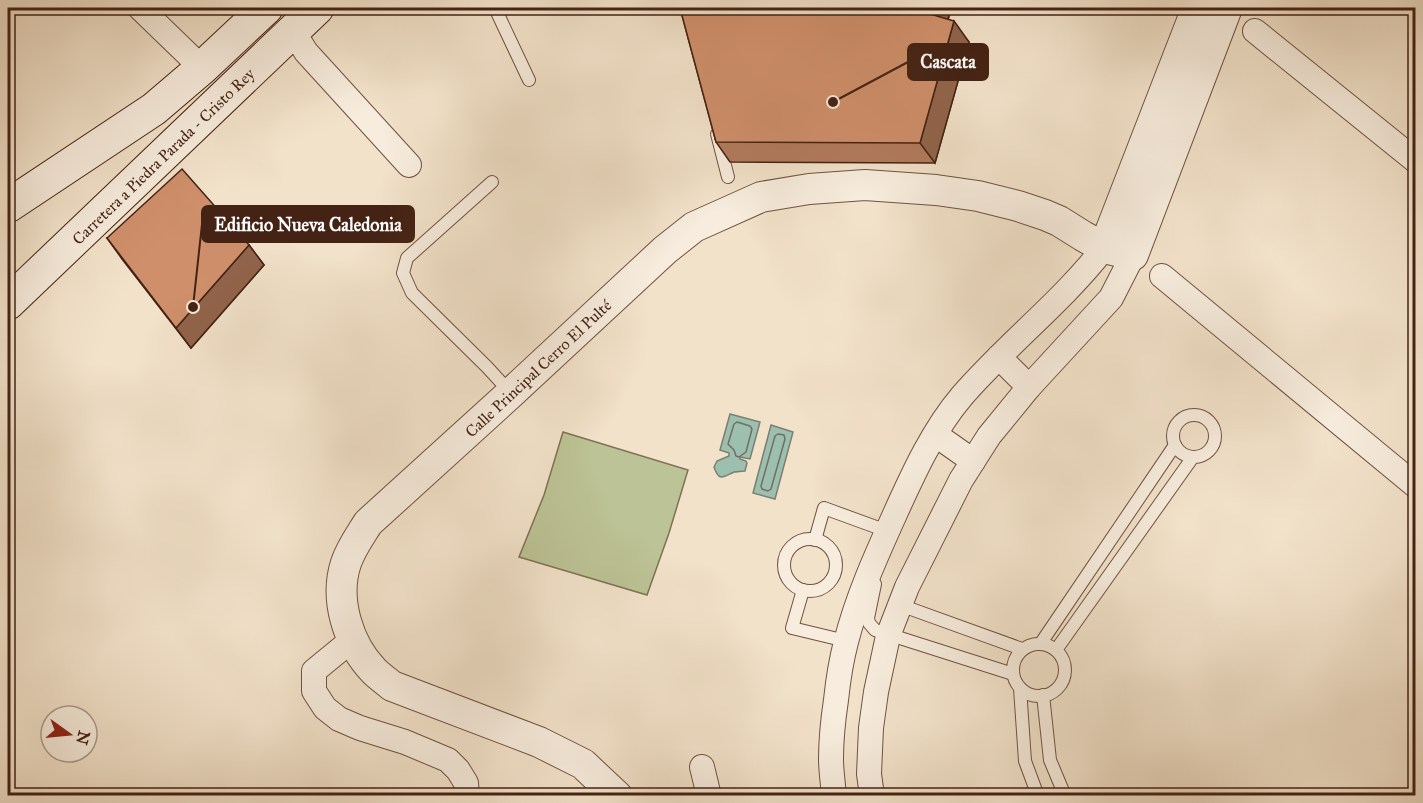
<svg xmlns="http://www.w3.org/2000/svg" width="1423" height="803" viewBox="0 0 1423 803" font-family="'IM FELL Great Primer',serif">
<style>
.green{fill:#bcc396;stroke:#807255;stroke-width:1.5}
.water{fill:#9dbfb0;stroke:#798072;stroke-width:1.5}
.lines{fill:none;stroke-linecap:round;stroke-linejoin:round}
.shore{stroke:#707062;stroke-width:1.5}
.service-casing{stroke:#705242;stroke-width:14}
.minor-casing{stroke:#705242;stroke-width:26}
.tertiary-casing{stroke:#705242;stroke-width:32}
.secondary-casing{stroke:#442214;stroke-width:35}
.service{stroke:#f7ecdd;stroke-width:12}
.minor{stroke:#f7ecdd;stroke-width:24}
.tertiary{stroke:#f7ecdd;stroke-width:30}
.secondary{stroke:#f7ecdd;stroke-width:33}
.wall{fill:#b27b5c;stroke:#442214;stroke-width:1.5}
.shaded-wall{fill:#91644b;stroke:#442214;stroke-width:1.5}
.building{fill:#cf8f6b;stroke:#442214;stroke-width:1.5}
.labels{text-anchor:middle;stroke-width:5;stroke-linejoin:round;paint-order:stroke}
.street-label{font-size:16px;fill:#442214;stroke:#f7ecdd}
.leader{fill:none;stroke:#442214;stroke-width:2}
.callout-dot{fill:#442214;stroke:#f7ecdd;stroke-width:2}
.callout{fill:#442214;stroke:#442214;stroke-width:2}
.callout-label{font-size:18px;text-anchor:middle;font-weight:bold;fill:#fff}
</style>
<rect width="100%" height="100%" fill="#f2e2ca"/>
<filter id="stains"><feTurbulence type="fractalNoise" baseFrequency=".00333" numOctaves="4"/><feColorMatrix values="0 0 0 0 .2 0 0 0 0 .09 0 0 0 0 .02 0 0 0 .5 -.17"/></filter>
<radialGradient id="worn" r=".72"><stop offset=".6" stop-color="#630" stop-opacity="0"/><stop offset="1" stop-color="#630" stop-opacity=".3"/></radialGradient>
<!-- green -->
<path class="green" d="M563 432 688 470 669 533 647 595 519 557 544 495Z"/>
<!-- water -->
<g class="water">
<path d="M730 414 760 422 750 459 740 457V459L746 461 747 463 745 471C743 471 736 472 734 472 723 477 719 482 714 467L717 461 729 456V453L720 450Z"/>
<path d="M771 425 793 432 775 499 753 493Z"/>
</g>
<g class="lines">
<!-- shore -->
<g class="shore">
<path d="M737 422 750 426 752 429 746 452 739 457 736 456 734 450 728 444 734 424Z"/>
<path d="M778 434 784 435 785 439 771 489 768 491 762 489 761 486 775 436Z"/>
</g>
<defs>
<g id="service">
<path d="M495 8 529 80"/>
<path d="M717 134 728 177"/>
<path d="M492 182 407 258 403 273 412 293 487 367 510 392"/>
<circle cx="1194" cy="436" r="21"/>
<circle cx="810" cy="565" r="26"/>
<path d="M815 540 824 508 887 531"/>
<path d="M875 584 868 618 869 623 875 630 1013 674"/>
<path d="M803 590 792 628 846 641"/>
<path d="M900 605 1022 649"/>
<path d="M1041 643 1175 445"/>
<circle cx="1039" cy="670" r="26"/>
<path d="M1056 650 1193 457"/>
<path d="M1020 688 1025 761 1038 796"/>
<path d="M1043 695 1050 760 1065 796"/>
</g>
<g id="minor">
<path d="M140 8 202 68"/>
<path d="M293 31 306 52 409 165"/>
<path d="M1255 31 1416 161"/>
<path d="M1162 276 1416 486"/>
<path d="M999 357 1029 387"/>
<path d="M936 435 973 461"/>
<path d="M353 639 314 671V691L325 708 339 719 360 728 405 742 448 760 458 770 466 783 467 796"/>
<path d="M702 767 709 796"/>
<path d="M834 796C833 783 831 771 831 759 831 740 833 720 836 700 838 681 841 661 846 642 857 598 876 556 895 514 913 474 933 430 962 396 1007 344 1062 302 1104 248"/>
<path d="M872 796 869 774 871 728 876 692 888 636 907 587 961 480 989 436 1029 387 1111 298 1133 255"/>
</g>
<g id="tertiary">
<path d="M1104 248 1197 8"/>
<path d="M617 796 583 764 539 742 392 686C386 681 379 676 374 671 348 644 334 599 346 563 351 548 360 536 368 523L511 393 665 250 694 227 761 197 809 189 865 185 936 190 978 196 1018 206 1045 215 1059 221 1083 236 1104 248 1133 255 1227 8"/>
</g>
<g id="secondary">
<path d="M8 206 154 109 202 68 266 8"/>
<path d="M8 303 317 8"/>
</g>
</defs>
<!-- service casing -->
<use href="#service" class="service-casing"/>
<!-- minor casing -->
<use href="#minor" class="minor-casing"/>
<!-- tertiary casing -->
<use href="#tertiary" class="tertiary-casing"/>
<!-- secondary casing -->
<use href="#secondary" class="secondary-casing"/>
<!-- service -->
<use href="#service" class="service"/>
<!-- minor -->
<use href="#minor" class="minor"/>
<!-- tertiary -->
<use href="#tertiary" class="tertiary"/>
<!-- secondary -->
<use href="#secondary" class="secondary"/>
</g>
<!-- wall -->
<g class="wall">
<path d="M680 8H951L948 20 969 42 935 163 730 162 716 142Z"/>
<path d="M107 238 249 245 264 265 191 348 122 259Z"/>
</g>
<!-- shaded-wall -->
<g class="shaded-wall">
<path d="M931 8H951L944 35 930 14Z"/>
<path d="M954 21 969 42 935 163 920 143Z"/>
<path d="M249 245 264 265 191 348 176 328Z"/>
</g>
<!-- building -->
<g class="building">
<path d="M680 8H931L930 14 954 21 920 143 716 142Z"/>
<path d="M182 169 249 245 176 328 107 238Z"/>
</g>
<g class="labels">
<!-- street labels -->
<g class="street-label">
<text transform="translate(163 156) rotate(-44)" y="6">Carretera a Piedra Parada - Cristo Rey</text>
<text transform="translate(538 368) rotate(-43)" y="6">Calle Principal Cerro El Pulté</text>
</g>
</g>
<!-- callouts -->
<path class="leader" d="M833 102L908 62M193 307L202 224"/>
<g class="callout-dot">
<circle cx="833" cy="102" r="6"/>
<circle cx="193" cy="307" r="6"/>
</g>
<g class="callout">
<rect x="908" y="44" width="80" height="36" rx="6"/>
<rect x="202" y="206" width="212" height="36" rx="6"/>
</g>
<g class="callout-label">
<text x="948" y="68">Cascata</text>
<text x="308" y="231">Edificio Nueva Caledonia</text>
</g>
<!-- margin -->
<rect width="1423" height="803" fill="none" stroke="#f2e2ca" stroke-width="30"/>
<rect x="9" y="9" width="1405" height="785" fill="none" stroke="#442214" stroke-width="3"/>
<rect x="15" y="15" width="1393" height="773" fill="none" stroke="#442214" stroke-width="1.5"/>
<!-- north arrow -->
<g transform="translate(69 734) rotate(105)"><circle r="28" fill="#f7ecdd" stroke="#af9b8d" stroke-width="1.5"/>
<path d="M0-4.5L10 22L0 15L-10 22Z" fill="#8f2418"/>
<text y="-9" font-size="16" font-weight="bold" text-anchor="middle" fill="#442214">N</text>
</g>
<rect width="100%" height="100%" filter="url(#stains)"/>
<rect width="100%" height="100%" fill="url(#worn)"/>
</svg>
